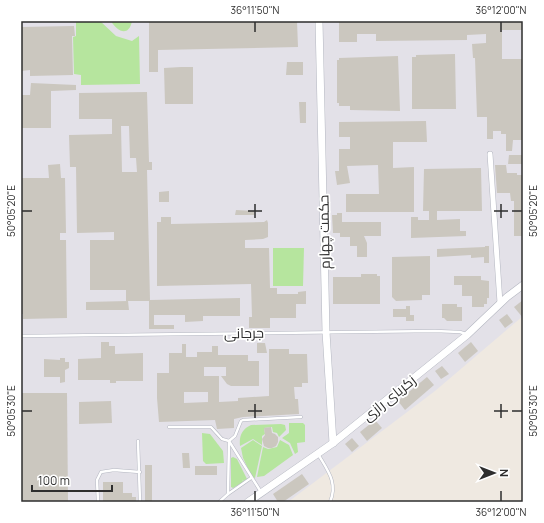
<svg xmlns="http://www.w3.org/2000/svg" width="544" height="523" viewBox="0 0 544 523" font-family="Manrope,Cairo,sans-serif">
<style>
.industrial{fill:#e3e1e8}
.green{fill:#b6e59e}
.building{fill:#cbc7bf;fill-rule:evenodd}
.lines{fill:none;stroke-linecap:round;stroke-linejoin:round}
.lane-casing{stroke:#b4b7c1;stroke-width:3.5}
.street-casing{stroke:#b4b7c1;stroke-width:6}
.secondary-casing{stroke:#b4b7c1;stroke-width:8}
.lane{stroke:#fff;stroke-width:2.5}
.street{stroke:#fff;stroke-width:5}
.secondary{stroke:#fff;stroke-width:7}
.ticks{fill:none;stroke:#2e2e2e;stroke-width:1.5}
.labels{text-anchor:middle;stroke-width:3.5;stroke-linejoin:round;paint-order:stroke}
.street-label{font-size:14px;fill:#2e2e2e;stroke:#fff}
.neatline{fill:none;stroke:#2e2e2e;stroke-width:1.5}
.ticks-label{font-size:10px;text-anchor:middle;fill:#2e2e2e}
</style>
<rect width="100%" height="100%" fill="#efe9e1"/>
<!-- industrial -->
<path class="industrial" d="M21 21H523V316L435 391 288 502H21Z"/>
<!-- green -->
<g class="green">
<path d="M76 21H100L116 36 132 41 139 36 140 84 81 85V75L74 74 73 37 76 36Z"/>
<path d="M111 21H132C129 37 117 32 111 21Z"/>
<path d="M273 248H304L303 286H273Z"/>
<path d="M289 423H303L305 425V442L297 443 298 452 295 454 290 443 282 438 289 433Z"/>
<path d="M281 424 285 425 286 430 279 437 277 433 273 432 272 427 264 428 265 434 262 436V445L253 439 240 446C239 436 242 429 251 425Z"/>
<path d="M202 433 210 434 223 451 224 463 206 464 203 461Z"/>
<path d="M253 440 262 446 255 478 252 477 243 458 241 448Z"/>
<path d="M280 440 289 445 293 455 264 476 257 477 263 447 268 449 277 447Z"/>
<path d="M233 457 237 459 247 479 243 481 242 479 243 482 233 488 231 487V458Z"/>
</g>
<!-- building -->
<g class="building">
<path d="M149 21H297L298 47 158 50V72H149Z"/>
<path d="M339 21H523V30H502V59H523V140H513L512 151H506V134H501V131H493V139H487V117H477L475 58H473L472 44 486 43V34L467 35V40L376 41V34H357V42H339Z"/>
<path d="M74 26 75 36H72L73 75 30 76V70L21 71V27Z"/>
<path d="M455 54 456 109H412V57H416V55Z"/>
<path d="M398 56 400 111 350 110V106H339V103H337V60H339V58Z"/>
<path d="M287 62H303V75H286Z"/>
<path d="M181 67H193V104H165L164 68Z"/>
<path d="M31 83 76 85V90L51 91V128H21V95H30Z"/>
<path d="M147 92 149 162H152V170H147L150 300 240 298V316H203V321L185 322V315H154V325H174V329H149V301H126V290H90V240H114V232L77 233 76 167H70L69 135 112 134V119H79V93ZM121 126H129L130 158H136L137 172H122Z"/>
<path d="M299 102H306V123H300Z"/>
<path d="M426 121 427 142H393V168L414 167V212H346V194H379L378 165 347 166 350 183 337 185 335 171H339V149H350V137H339V122Z"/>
<path d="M509 155H523V164H508Z"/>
<path d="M60 164 61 178H65L66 233H60V240H66L67 318 23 319V314H21V178H49L48 165Z"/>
<path d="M495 165H506L507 173H517V175H523V236H514V201H511L510 193H497Z"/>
<path d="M481 168 482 211H437V220L460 219V231H466V236L411 238V217H418V220H429V211H423L424 169Z"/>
<path d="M169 191V202H159V192Z"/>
<path d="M236 210 254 211V215H235Z"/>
<path d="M337 213H342V222H381V236H364L367 243V257H357V246H350V237H340V233H333L332 215H337Z"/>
<path d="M161 217H171V224L264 222 267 220 268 223V237L263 239 245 240V248H269L270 288H277V294H298V292L306 291V304H296V318H270V328H249V317H252L251 284 157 286V222H161Z"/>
<path d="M485 246H489V263H484V257L471 258V255L437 257V249L485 247Z"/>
<path d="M430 256V295H422V300L396 301 392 297V257Z"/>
<path d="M361 274H377V276H380V304H333V277H361Z"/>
<path d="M454 276H481V280L489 281V298H487V304H484V307H472V296H462V285H454Z"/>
<path d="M523 300V318L514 307Z"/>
<path d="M128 301 129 310H86V302Z"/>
<path d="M442 304H457V307H462V321H447L444 318H442Z"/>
<path d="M406 306H410V315H414V321H406V317H393V309H406Z"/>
<path d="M507 314 513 322 505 328 499 320Z"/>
<path d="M101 342H109V346H115V354L143 353V381H116V383H110V380H78V359L101 358Z"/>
<path d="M471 342 478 351 465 362 458 353Z"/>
<path d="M257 343H265L267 353H257Z"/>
<path d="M182 344H186V357H197V352H212V346H218V355H248V361H259V386H231L227 384 221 376H226V367H204V376H219V402L238 401V398L269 396V349H289V354H307L308 383H302V387H294L295 399H298L299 414 243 417 234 419V428L217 429 215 420 159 422 157 398V373H169V353H182ZM184 392H208V402L184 403Z"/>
<path d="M60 358H65V362H69V368L65 370V382L60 383V377H44V359L60 360Z"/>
<path d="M442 366 449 374 441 379 435 371Z"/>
<path d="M427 377 434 385 405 410 398 401Z"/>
<path d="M21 393H67L68 502H21Z"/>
<path d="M111 401 112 423 79 424V402Z"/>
<path d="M375 420 382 428 367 441 360 432Z"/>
<path d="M271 427 272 433 275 434 278 437V442L276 446 272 448H268L264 446 262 439 265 435 264 428Z"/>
<path d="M352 438 359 446 352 452 345 444Z"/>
<path d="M182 453H189L190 468H183Z"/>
<rect x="145" y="465" width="7" height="37"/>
<rect x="195" y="466" width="22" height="9"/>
<path d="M302 474 309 484 283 502H278L273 494Z"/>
<path d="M103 482H123V493H132V497H136V502H103Z"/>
</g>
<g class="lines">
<defs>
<g id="lane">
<path d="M21 336 435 331 460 332 466 334"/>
<path d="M169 427H211L222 439 229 441 261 492"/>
<path d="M138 441 140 502"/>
<path d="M229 441 235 436 241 421 243 420 301 417"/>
<path d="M318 454C328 471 338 483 330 502"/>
<path d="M228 494 229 442"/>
<path d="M98 502 97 480 101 472 114 470 140 472"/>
<path d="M219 502 228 494 251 478"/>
</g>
<path id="street" d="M490 154 500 303"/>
<g id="secondary">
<path d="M319 21 326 332 333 443"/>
<path d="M248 502 333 443 467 335 507 297 523 285"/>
</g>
</defs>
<!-- lane casing -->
<use href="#lane" class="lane-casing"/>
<!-- street casing -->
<use href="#street" class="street-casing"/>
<!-- secondary casing -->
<use href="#secondary" class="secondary-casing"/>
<!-- lane -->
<use href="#lane" class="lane"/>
<!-- street -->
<use href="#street" class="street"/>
<!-- secondary -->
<use href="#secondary" class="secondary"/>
</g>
<!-- ticks -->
<path class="ticks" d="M255 22V32M501 22V32M255 204V218M501 204V218M22 211H32M248 211H262M494 211H508M512 211H522M255 404V418M501 404V418M22 411H32M248 411H262M494 411H508M512 411H522M255 491V501M501 491V501"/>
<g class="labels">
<!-- street labels -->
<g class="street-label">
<text transform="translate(324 232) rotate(-91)" y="5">حکمت چهارم</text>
<text transform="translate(244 333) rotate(-1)" y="5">جرجانی</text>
<text transform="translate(389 398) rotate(-39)" y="5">زکریای رازی</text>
</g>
</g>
<!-- border -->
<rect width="544" height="523" fill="none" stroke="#ffffff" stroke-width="44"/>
<!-- north arrow -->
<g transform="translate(494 473) rotate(90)" stroke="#ffffff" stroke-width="3" paint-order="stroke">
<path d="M0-3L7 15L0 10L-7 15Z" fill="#2e2e2e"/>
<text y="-6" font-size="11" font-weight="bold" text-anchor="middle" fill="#2e2e2e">N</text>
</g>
<!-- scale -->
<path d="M32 485v6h80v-6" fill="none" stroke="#2e2e2e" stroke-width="2"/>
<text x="38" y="485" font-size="12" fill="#2e2e2e" stroke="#ffffff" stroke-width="3" paint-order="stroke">100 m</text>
<rect x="22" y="22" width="500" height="479" class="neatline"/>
<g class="ticks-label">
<text x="255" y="14">36°11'50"N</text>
<text x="501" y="14">36°12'00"N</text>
<text transform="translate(533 211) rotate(-90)" y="4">50°05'20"E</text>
<text transform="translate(11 211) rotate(-90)" y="4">50°05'20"E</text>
<text transform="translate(533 411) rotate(-90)" y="4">50°05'30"E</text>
<text transform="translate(11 411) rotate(-90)" y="4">50°05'30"E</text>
<text x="255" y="516">36°11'50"N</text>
<text x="501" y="516">36°12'00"N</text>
</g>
</svg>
